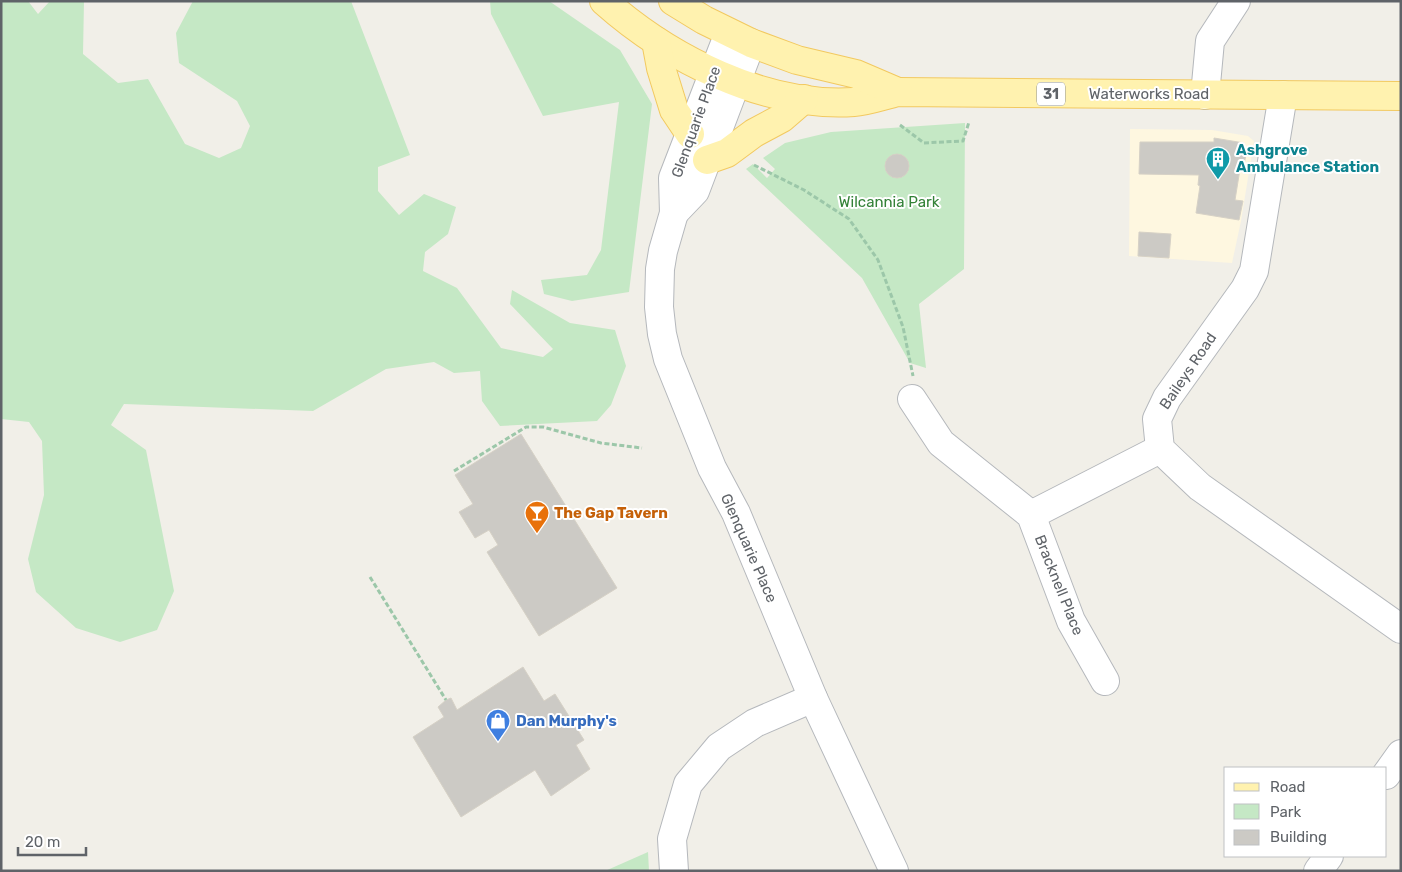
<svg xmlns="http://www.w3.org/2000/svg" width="1402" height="872" viewBox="0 0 1402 872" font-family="Rubik,sans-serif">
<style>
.commercial{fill:#fef7e0}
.green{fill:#c5e8c5}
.building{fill:#cccac5;stroke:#d6d1c6}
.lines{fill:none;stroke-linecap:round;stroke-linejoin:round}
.minor-casing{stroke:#b5b8bc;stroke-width:30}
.major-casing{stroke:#f2c960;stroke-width:30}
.path{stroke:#9cc7a9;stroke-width:3;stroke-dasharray:5 2.5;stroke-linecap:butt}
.minor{stroke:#fff;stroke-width:28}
.major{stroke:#fff2af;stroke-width:28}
.labels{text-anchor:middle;stroke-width:4;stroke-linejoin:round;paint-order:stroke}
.shield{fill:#fff;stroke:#8f9295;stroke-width:1}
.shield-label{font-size:14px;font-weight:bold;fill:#5f6368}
.street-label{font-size:15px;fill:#5f6368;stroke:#fff}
.culture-label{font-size:15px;font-weight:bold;fill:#0d838f;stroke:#fff;text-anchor:start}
.park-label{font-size:15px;fill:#348238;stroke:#fff}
.food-label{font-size:15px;font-weight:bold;fill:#c56008;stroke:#fff;text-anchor:start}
.shop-label{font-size:15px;font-weight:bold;fill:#366cbe;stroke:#fff;text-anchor:start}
</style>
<rect width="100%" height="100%" fill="#f1efe8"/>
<!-- commercial -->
<path class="commercial" d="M1130 129 1212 130 1248 136 1254 141 1241 221 1232 263 1129 256Z"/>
<!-- green -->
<g class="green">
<path d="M1 1H28L38 14 50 1H84L83 54 118 83 148 79 185 144 219 158 241 148 250 126 237 101 179 63 176 33 193 1H351L410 155 378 167V191L399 215 424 194 456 207 448 234 425 252 423 271 457 288 501 348 543 357 553 349 510 304 512 290 570 323 615 330 626 366 611 405 597 421 500 426 482 401 480 371 454 373 434 362 386 369 313 411 124 404 111 425 146 450 174 591 157 630 120 642 76 628 36 592 28 559 44 495 42 441 29 422 1 419Z"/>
<path d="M490 1H549L620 50 652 104 629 292 572 301 544 294 541 280 587 275 601 250 619 102 543 116 491 14Z"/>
<path d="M965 123 964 269 919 304 926 368 910 363 862 278 746 169 753 164 767 178 775 169 763 158 785 143 831 132Z"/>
<path d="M648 852 649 871H605Z"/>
</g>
<!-- building -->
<g class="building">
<path d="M1214 138 1244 143 1243 148 1247 149 1243 170 1240 169 1235 200 1243 201 1239 220 1196 213 1200 186 1198 185 1199 175 1139 174 1140 142H1214Z"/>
<circle cx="897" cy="166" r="12"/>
<path d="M1139 232 1171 234 1169 258 1138 256Z"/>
<path d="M521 434 617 588 539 636 487 552 498 545 489 530 475 538 459 512 473 504 455 475Z"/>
<path d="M523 667 544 701 555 694 584 740 576 745 590 769 551 796 535 770 461 817 413 737 444 717 438 707 446 700 451 698 457 710Z"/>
</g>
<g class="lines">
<defs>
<g id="minor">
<path d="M729 33 673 178 674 213 663 251 660 269 659 307 662 334 668 359 712 468 736 513 813 698 894 871"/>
<path d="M1205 95 1210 41 1236 1"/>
<path d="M1283 95 1254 271 1245 289 1167 398 1157 419 1160 449 1200 487 1401 629"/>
<path d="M674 213 695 191 751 43"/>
<path d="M912 399 941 443 1031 515 1071 621 1105 681"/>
<path d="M1031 515 1160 449"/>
<path d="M1386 775 1401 754"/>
<path d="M674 871 672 839 688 784 719 747 755 723 813 698"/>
<path d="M1318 871 1329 856"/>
</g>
<g id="major">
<path d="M604 1C668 58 765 108 854 102 868 101 884 95 898 92L1401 96"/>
<path d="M673 1 704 20 751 43 797 60 856 74 898 92"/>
<path d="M656 41 661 68 674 110 690 134"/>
<path d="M707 160 727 153 754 133 782 118 804 99"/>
</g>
</defs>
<!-- minor casing -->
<use href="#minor" class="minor-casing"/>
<!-- major casing -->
<use href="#major" class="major-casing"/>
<!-- path -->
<g class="path">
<path d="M900 125 924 143 963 141 969 122"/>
<path d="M754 165 804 190 849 219 878 260 903 327 913 376"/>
<path d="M454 471 526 427H543L601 443 642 448"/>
<path d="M370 577 446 700"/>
</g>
<!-- minor -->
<use href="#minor" class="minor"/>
<!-- major -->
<use href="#major" class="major"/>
</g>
<!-- icons -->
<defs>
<symbol id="building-pin" viewBox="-11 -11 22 30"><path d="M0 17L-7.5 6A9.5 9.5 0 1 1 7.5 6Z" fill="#0f9aa8" stroke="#fff"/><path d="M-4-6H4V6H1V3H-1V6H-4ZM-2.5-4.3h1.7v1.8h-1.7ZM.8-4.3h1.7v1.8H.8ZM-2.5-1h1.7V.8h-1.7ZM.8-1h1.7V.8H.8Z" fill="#fff"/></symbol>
<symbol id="bar-pin" viewBox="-11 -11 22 30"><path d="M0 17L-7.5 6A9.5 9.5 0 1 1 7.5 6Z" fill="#e8710a" stroke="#fff"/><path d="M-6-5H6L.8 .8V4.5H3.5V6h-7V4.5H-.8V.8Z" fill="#fff"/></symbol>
<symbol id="shop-pin" viewBox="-11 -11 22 30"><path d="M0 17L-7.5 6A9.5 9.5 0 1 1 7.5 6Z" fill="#3f7fe0" stroke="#fff"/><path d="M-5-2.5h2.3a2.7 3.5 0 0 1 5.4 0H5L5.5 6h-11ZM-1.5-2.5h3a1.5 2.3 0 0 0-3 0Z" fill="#fff"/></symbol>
</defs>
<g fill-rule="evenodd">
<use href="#building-pin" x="1204" y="145" width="28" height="38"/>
<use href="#bar-pin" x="523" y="499" width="28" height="38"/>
<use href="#shop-pin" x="484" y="707" width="28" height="38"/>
</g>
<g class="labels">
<!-- shield labels -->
<rect class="shield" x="1037" y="82.5" width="28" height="23" rx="4"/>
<g class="shield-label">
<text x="1051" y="99">31</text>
</g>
<!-- street labels -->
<g class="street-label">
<text x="1149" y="99">Waterworks Road</text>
<text transform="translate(696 122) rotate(-70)" y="5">Glenquarie Place</text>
<text transform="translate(1188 371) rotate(-56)" y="5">Baileys Road</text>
<text transform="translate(749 548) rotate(66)" y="5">Glenquarie Place</text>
<text transform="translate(1059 585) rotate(68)" y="5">Bracknell Place</text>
</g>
<!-- culture labels -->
<g class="culture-label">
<text x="1236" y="155">Ashgrove<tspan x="1236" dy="17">Ambulance Station</tspan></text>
</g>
<!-- park labels -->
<g class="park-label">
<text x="889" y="207">Wilcannia Park</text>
</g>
<!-- food labels -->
<g class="food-label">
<text x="554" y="518">The Gap Tavern</text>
</g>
<!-- shop labels -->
<g class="shop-label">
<text x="516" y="726">Dan Murphy's</text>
</g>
</g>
<!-- border -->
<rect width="1402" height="872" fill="none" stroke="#5f6368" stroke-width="5"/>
<!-- legend -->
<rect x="1224" y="767" width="162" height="90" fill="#ffffff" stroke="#bfc1c3"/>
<rect x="1234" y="783" width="25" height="8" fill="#fff2af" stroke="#bfc1c3"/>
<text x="1270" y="792" font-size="15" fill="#5f6368">Road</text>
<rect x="1234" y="804" width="25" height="15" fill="#c5e8c5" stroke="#bfc1c3"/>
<text x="1270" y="817" font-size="15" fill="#5f6368">Park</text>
<rect x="1234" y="830" width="25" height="15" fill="#cccac5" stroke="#bfc1c3"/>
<text x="1270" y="842" font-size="15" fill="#5f6368">Building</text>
<!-- scale -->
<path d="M18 847v8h68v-8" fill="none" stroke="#5f6368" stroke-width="2.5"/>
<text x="25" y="847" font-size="15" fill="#5f6368" stroke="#ffffff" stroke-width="4" paint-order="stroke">20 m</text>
</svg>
